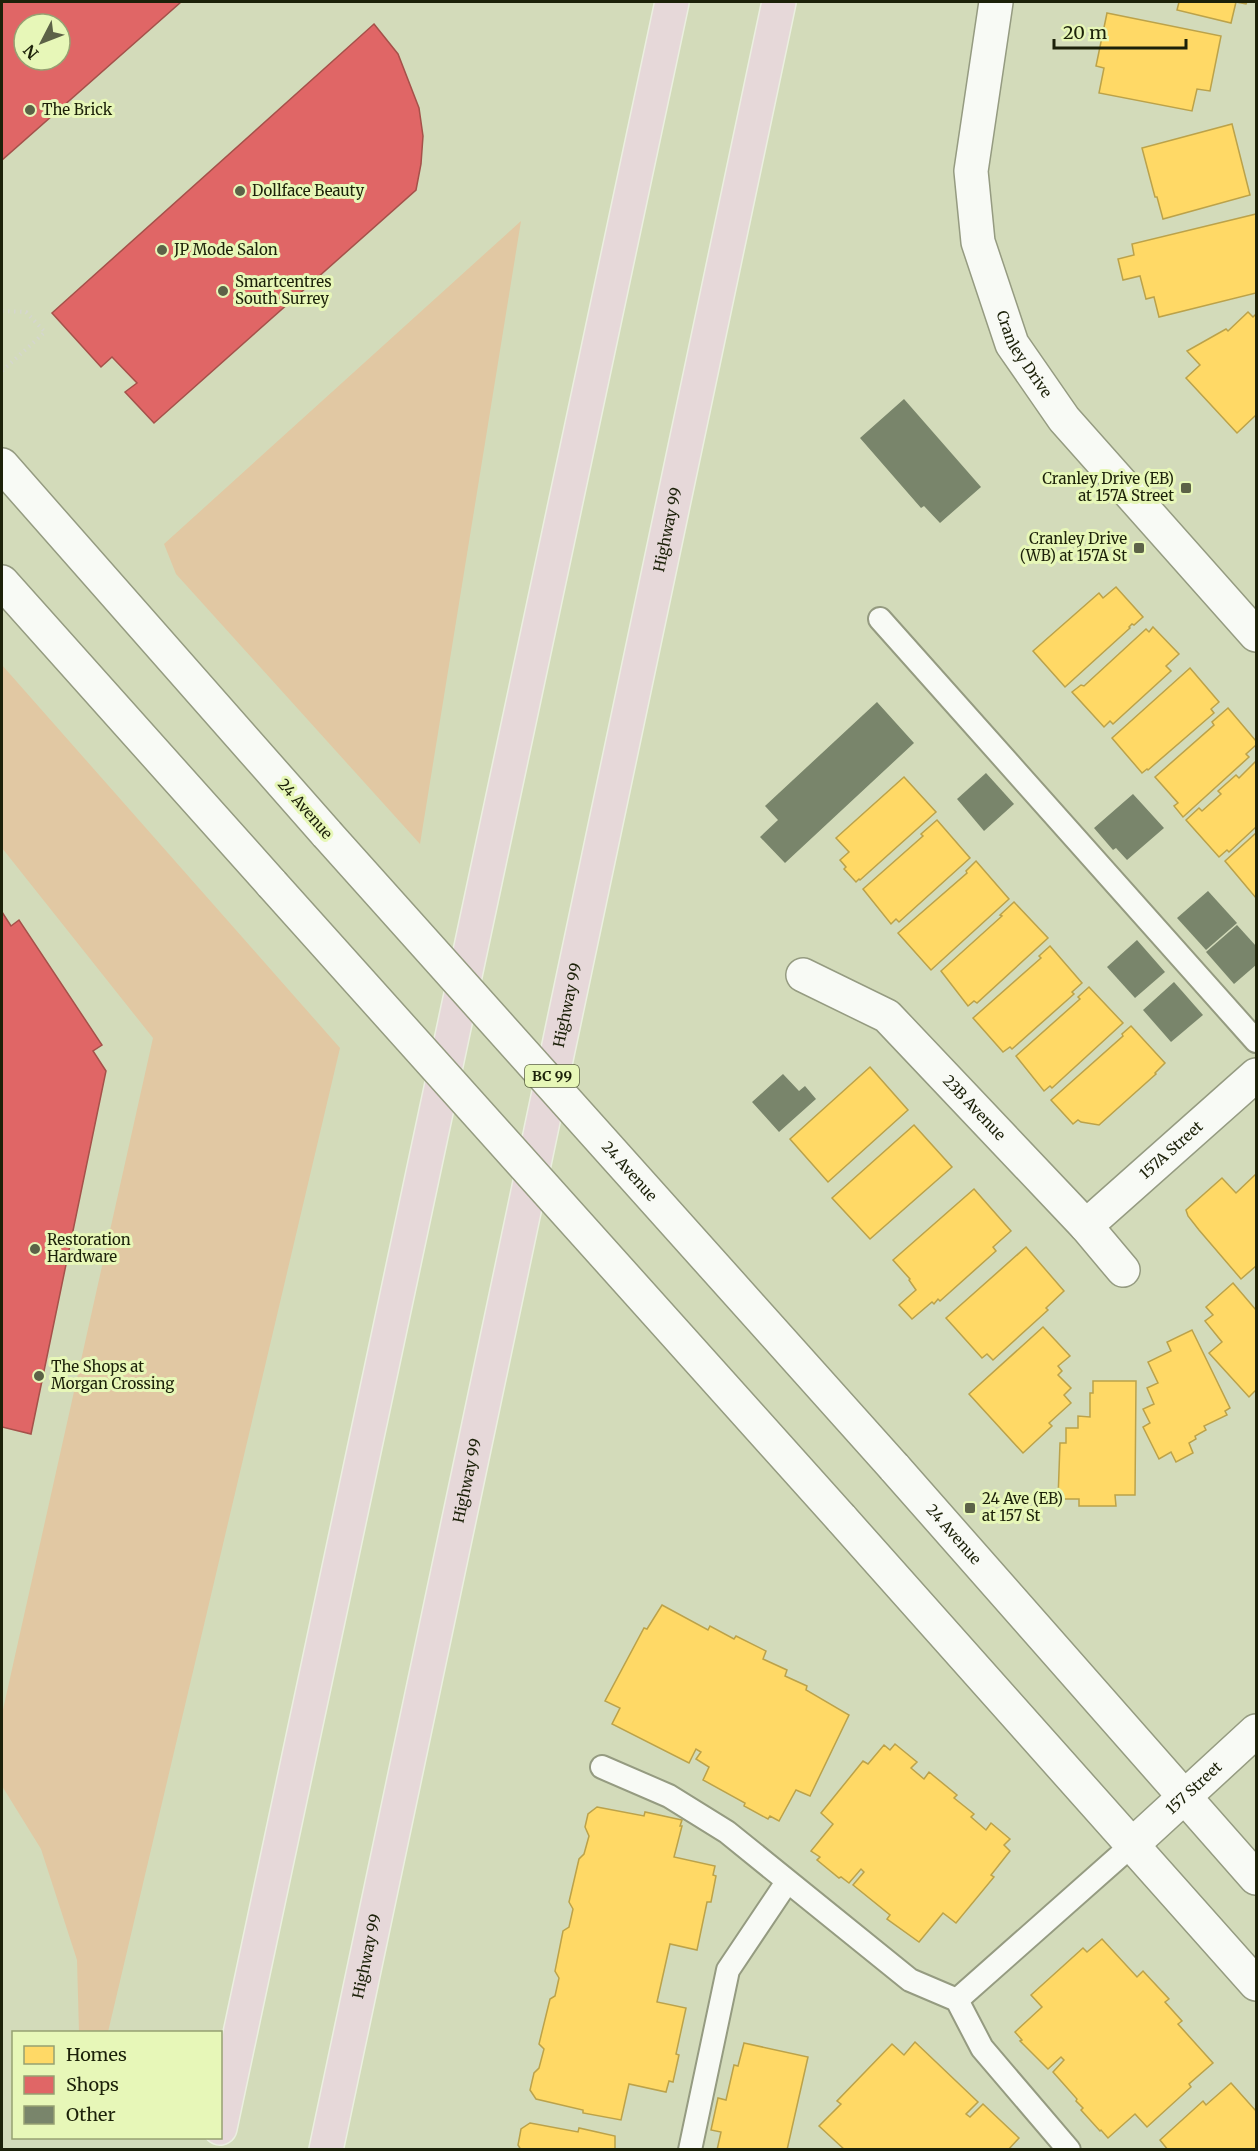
<svg xmlns="http://www.w3.org/2000/svg" width="1258" height="2151" viewBox="0 0 1258 2151" font-family="Merriweather,serif">
<style>
.green{fill:#e1c8a3}
.homes{fill:#ffd966;stroke:#bba24a;stroke-width:1.5}
.shops{fill:#e06666;stroke:#a5514a;stroke-width:1.5;fill-rule:evenodd}
.building{fill:#79856b}
.lines{fill:none;stroke-linecap:round;stroke-linejoin:round}
.lane-casing{stroke:#959b81;stroke-width:26}
.street-casing{stroke:#959b81;stroke-width:36}
.secondary-casing{stroke:#959b81;stroke-width:36}
.highway-casing{stroke:#ebefe0;stroke-width:36}
.path{stroke:#d5d7cd;stroke-width:4;stroke-dasharray:1.5 4.5;stroke-linecap:butt}
.lane{stroke:#f8faf5;stroke-width:22}
.street{stroke:#f8faf5;stroke-width:33}
.secondary{stroke:#f8faf5;stroke-width:33}
.highway{stroke:#e6d8d9;stroke-width:33}
.secondary-bridge-casing{stroke:#959b81;stroke-width:36;stroke-linecap:butt}
.secondary-bridge{stroke:#f8faf5;stroke-width:33}
.poi-dot{fill:#5c6247;stroke:#e7f7b8;stroke-width:2}
.labels{text-anchor:middle;stroke-width:6;stroke-linejoin:round;paint-order:stroke}
.shield{fill:#e7f7b8;stroke:#59613e;stroke-width:1.5}
.shield-label{font-size:14px;font-weight:bold;fill:#1c2109}
.poi-label{font-size:15px;fill:#1c2109;stroke:#e7f7b8;text-anchor:start}
.street-label{font-size:15px;fill:#1c2109;stroke:#e7f7b8}
</style>
<rect width="100%" height="100%" fill="#d3dbba"/>
<!-- green -->
<g class="green">
<path d="M521 221 420 844 176 574 164 544Z"/>
<path d="M2 665 340 1048 108 2032H79L77 1960 41 1849 2 1786V1714L153 1038 2 848Z"/>
</g>
<!-- homes -->
<g class="homes">
<path d="M1179 2H1247L1246 4 1236 2 1231 23 1177 10Z"/>
<path d="M1107 13 1221 36 1210 91 1197 89 1192 111 1099 93 1104 68 1096 66Z"/>
<path d="M1232 124 1250 195 1163 219 1157 197H1155L1142 148Z"/>
<path d="M1256 214V293L1159 317 1154 297 1146 299 1140 276 1123 280 1118 259 1134 255 1132 244Z"/>
<path d="M1248 312 1253 317 1256 314V415L1237 433 1186 378 1200 365 1187 351 1226 329 1228 331Z"/>
<path d="M1116 587 1143 617 1134 625 1132 624 1129 627 1130 628 1065 687 1033 651 1099 593 1103 598Z"/>
<path d="M1153 627 1179 654 1166 666 1171 671 1113 724 1110 721 1104 727 1072 692 1081 685 1084 686 1146 629 1149 632Z"/>
<path d="M1190 668 1219 702 1211 709 1214 713 1148 770 1147 769 1142 773 1112 738Z"/>
<path d="M1228 708 1256 741V745L1246 754 1249 757 1183 817 1174 806 1178 803 1155 777 1214 725 1212 722Z"/>
<path d="M1256 761V827L1229 852 1227 850 1219 857 1186 820 1199 808 1202 811 1221 794 1218 791 1236 775 1239 778Z"/>
<path d="M904 777 936 812 860 880 859 879 856 882 844 869 846 867 840 860 849 852 836 838Z"/>
<path d="M937 820 970 858 899 922 896 919 891 924 863 889 923 836 921 834Z"/>
<path d="M1256 833V898L1225 861Z"/>
<path d="M976 861 1009 899 931 970 898 933 967 873 966 871Z"/>
<path d="M1014 902 1048 938 977 1003 974 1001 968 1006 941 971 1002 916 1000 915Z"/>
<path d="M1050 946 1082 983 1072 992 1074 994 1012 1049 1010 1047 1003 1052 973 1018 1041 958 1039 956Z"/>
<path d="M1089 987 1123 1023 1052 1088 1050 1086 1044 1091 1016 1056 1080 999 1078 997Z"/>
<path d="M1131 1026 1165 1063 1155 1073 1156 1074 1099 1125 1081 1122 1078 1120 1073 1124 1051 1100 1123 1036 1122 1034Z"/>
<path d="M870 1067 908 1110 828 1182 790 1139Z"/>
<path d="M914 1125 952 1167 870 1239 832 1198Z"/>
<path d="M1256 1174V1266L1241 1279 1199 1230 1188 1216 1186 1210 1222 1178 1236 1193Z"/>
<path d="M974 1189 1011 1231 993 1247 996 1251 940 1301 938 1299 934 1304 932 1302 912 1319 899 1305 916 1290 909 1280 910 1279 893 1260Z"/>
<path d="M1026 1247 1064 1291 1046 1308 1048 1310 993 1360 987 1354 982 1358 946 1318Z"/>
<path d="M1233 1283 1256 1310V1390L1249 1397 1209 1353 1222 1342 1205 1321 1213 1315 1206 1307Z"/>
<path d="M1043 1327 1070 1356 1058 1366 1062 1371 1058 1375 1071 1388 1064 1395 1071 1403 1049 1423 1052 1426 1023 1453 969 1394Z"/>
<path d="M1192 1330 1230 1408 1225 1411 1227 1415 1204 1426 1206 1430 1195 1436 1196 1439 1189 1443 1193 1453 1176 1462 1171 1452 1159 1459 1143 1427 1150 1423 1143 1409 1154 1404 1147 1388 1158 1383 1148 1362 1171 1351 1167 1342Z"/>
<path d="M1093 1381H1136L1135 1495H1115L1116 1506H1079V1499H1058L1060 1443H1066V1428H1078V1416L1090 1417V1393H1093Z"/>
<path d="M662 1605 708 1630 710 1626 734 1639 736 1636 766 1651 763 1659 787 1670 785 1676 807 1686 806 1690 849 1715 810 1796 796 1790 779 1821 770 1816 768 1819 744 1806 745 1803 703 1780 709 1767 696 1759 701 1752 696 1749 689 1763 612 1724 620 1708 605 1701 644 1628 647 1629Z"/>
<path d="M895 1744 917 1762 911 1768 924 1779 929 1772 957 1795 954 1798 974 1814 971 1817 986 1830 991 1823 1010 1839 1004 1845 1010 1851 991 1875 994 1877 956 1923 943 1913 919 1942 887 1919 890 1915 853 1885 864 1872 861 1869 849 1883 841 1877 839 1878 817 1860 820 1857 811 1851 833 1824 821 1813 863 1761 868 1764 884 1745 890 1750Z"/>
<path d="M597 1807 644 1816 645 1812 682 1820 680 1826H682L674 1857 715 1866 713 1875 716 1876 711 1902H707L697 1950 670 1944 657 2002 686 2008 676 2054 679 2055 673 2082 669 2081 666 2092 629 2084 621 2120 583 2113V2110L536 2099 530 2090 534 2073 539 2068 544 2049 539 2044 550 1999 555 1996 559 1978 555 1971 563 1931 569 1927 573 1909 569 1902 579 1859 584 1854 589 1836 585 1827 588 1814Z"/>
<path d="M1102 1939 1137 1977 1143 1971 1169 1999 1165 2002 1182 2021 1178 2024 1213 2063 1189 2084 1191 2087 1147 2127 1135 2114 1108 2138 1101 2130 1100 2131 1081 2110 1083 2108 1076 2101 1077 2099 1053 2072 1064 2060 1061 2057 1048 2069 1020 2041 1022 2040 1015 2032 1042 2007 1031 1995 1083 1948 1087 1952Z"/>
<path d="M915 2042 978 2102 966 2114 970 2117 983 2104 1019 2138 1008 2150H845L819 2126 841 2104 837 2101 892 2044 904 2055Z"/>
<path d="M744 2043 808 2057 787 2150H717L721 2132 711 2130 718 2098 726 2100 734 2065 738 2066Z"/>
<path d="M1231 2083 1256 2111V2150H1168L1160 2140 1203 2101 1206 2105Z"/>
<path d="M530 2123 578 2132 579 2128 615 2136V2150H521L518 2145 521 2129Z"/>
</g>
<!-- shops -->
<g class="shops">
<path d="M2 2H181L2 160ZM24 24H60V60H24Z"/>
<path d="M374 24 398 54 419 108 423 136 421 164 416 190 154 423 125 392 137 383 112 357 101 367 52 313Z"/>
<path d="M2 912 11 926 19 920 102 1045 93 1051 106 1071 31 1434 2 1427Z"/>
</g>
<!-- building -->
<g class="building">
<path d="M904 399 981 487 940 523 924 506 921 508 860 438Z"/>
<path d="M877 702 914 743 785 863 760 837 778 820 765 806Z"/>
<path d="M986 773 1014 804 984 831 957 799Z"/>
<path d="M1133 794 1164 828 1127 860 1116 848 1113 850 1094 828Z"/>
<path d="M1208 891 1237 923 1206 950 1177 918Z"/>
<path d="M1237 925 1256 946V965L1234 984 1206 952Z"/>
<path d="M1137 940 1165 972 1135 998 1107 967Z"/>
<path d="M1174 982 1203 1015 1171 1042 1143 1010Z"/>
<path d="M783 1074 799 1091 805 1086 816 1099 779 1132 752 1102Z"/>
</g>
<g class="lines">
<defs>
<g id="lane">
<path d="M880 619 1256 1041"/>
<path d="M602 1767 669 1796 727 1832 910 1980 957 2000 982 2048 1069 2150"/>
<path d="M957 2000 1132 1845"/>
<path d="M690 2150 728 1970 787 1882"/>
</g>
<g id="street">
<path id="s1" d="M803 975 887 1016 1086 1226 1123 1270"/>
<path id="s2" d="M1086 1226 1256 1075"/>
</g>
<g id="secondary">
<path id="s3" d="M996 2 971 171 978 242 1012 344 1064 419 1256 635"/>
<path d="M2 465 327 834"/>
<path d="M2 582 272 884"/>
<path id="s4" d="M894 1467 1256 1878"/>
<path d="M841 1518 1256 1984"/>
<path id="s5" d="M1132 1845 1256 1731"/>
</g>
<g id="highway">
<path d="M220 2128 672 2"/>
<path id="s6" d="M326 2150 779 2"/>
</g>
</defs>
<!-- lane casing -->
<use href="#lane" class="lane-casing"/>
<!-- street casing -->
<use href="#street" class="street-casing"/>
<!-- secondary casing -->
<use href="#secondary" class="secondary-casing"/>
<!-- highway casing -->
<use href="#highway" class="highway-casing"/>
<!-- path -->
<path class="path" d="M2 311 26 312 45 332 2 371"/>
<!-- lane -->
<use href="#lane" class="lane"/>
<!-- street -->
<use href="#street" class="street"/>
<!-- secondary -->
<use href="#secondary" class="secondary"/>
<!-- highway -->
<use href="#highway" class="highway"/>
<defs>
<g id="secondary-bridge">
<path id="s7" d="M327 834 894 1467"/>
<path d="M272 884 841 1518"/>
</g>
</defs>
<!-- secondary-bridge casing -->
<use href="#secondary-bridge" class="secondary-bridge-casing"/>
<!-- secondary-bridge -->
<use href="#secondary-bridge" class="secondary-bridge"/>
</g>
<!-- markers -->
<g class="poi-dot">
<circle cx="30" cy="110" r="6"/>
<circle cx="240" cy="191" r="6"/>
<circle cx="162" cy="250" r="6"/>
<circle cx="223" cy="291" r="6"/>
<rect x="1180" y="482" width="12" height="12" rx="3"/>
<rect x="1133" y="542" width="12" height="12" rx="3"/>
<circle cx="35" cy="1249" r="6"/>
<circle cx="39" cy="1376" r="6"/>
<rect x="964" y="1502" width="12" height="12" rx="3"/>
</g>
<g class="labels">
<!-- shield labels -->
<rect class="shield" x="525" y="1065" width="54" height="22" rx="4.5"/>
<g class="shield-label">
<text x="552" y="1081">BC 99</text>
</g>
<!-- poi labels -->
<g class="poi-label">
<text x="42" y="115">The Brick</text>
<text x="252" y="196">Dollface Beauty</text>
<text x="174" y="255">JP Mode Salon</text>
<text x="235" y="287">Smartcentres<tspan x="235" dy="17">South Surrey</tspan></text>
<text x="1174" y="484" text-anchor="end">Cranley Drive (EB)<tspan x="1174" dy="17">at 157A Street</tspan></text>
<text x="1127" y="544" text-anchor="end">Cranley Drive<tspan x="1127" dy="17">(WB) at 157A St</tspan></text>
<text x="47" y="1245">Restoration<tspan x="47" dy="17">Hardware</tspan></text>
<text x="51" y="1372">The Shops at<tspan x="51" dy="17">Morgan Crossing</tspan></text>
<text x="982" y="1504">24 Ave (EB)<tspan x="982" dy="17">at 157 St</tspan></text>
</g>
<!-- street labels -->
<g class="street-label">
<text dy="5" stroke="none"><textPath href="#s3" startOffset="364">Cranley Drive</textPath></text>
<text dy="5" stroke="none"><textPath href="#s6" startOffset="1656">Highway 99</textPath></text>
<text transform="translate(305 809) rotate(49)" y="5">24 Avenue</text>
<text dy="5" stroke="none"><textPath href="#s6" startOffset="1170">Highway 99</textPath></text>
<text dy="5" stroke="none"><textPath href="#s1" startOffset="220">23B Avenue</textPath></text>
<text dy="5" stroke="none"><textPath href="#s2" startOffset="114">157A Street</textPath></text>
<text dy="5" stroke="none"><textPath href="#s7" startOffset="453">24 Avenue</textPath></text>
<text dy="5" stroke="none"><textPath href="#s6" startOffset="684">Highway 99</textPath></text>
<text dy="5" stroke="none"><textPath href="#s4" startOffset="90">24 Avenue</textPath></text>
<text dy="5" stroke="none"><textPath href="#s5" startOffset="84">157 Street</textPath></text>
<text dy="5" stroke="none"><textPath href="#s6" startOffset="198">Highway 99</textPath></text>
</g>
</g>
<!-- border -->
<rect width="1258" height="2151" fill="none" stroke="#1c2109" stroke-width="6"/>
<!-- legend -->
<rect x="12" y="2031" width="210" height="108" fill="#e7f7b8" stroke="#96a172" stroke-width="1.5"/>
<rect x="24" y="2046" width="30" height="18" fill="#ffd966" stroke="#96a172" stroke-width="1.5"/>
<text x="66" y="2061" font-size="18" fill="#1c2109">Homes</text>
<rect x="24" y="2076" width="30" height="18" fill="#e06666" stroke="#96a172" stroke-width="1.5"/>
<text x="66" y="2091" font-size="18" fill="#1c2109">Shops</text>
<rect x="24" y="2106" width="30" height="18" fill="#79856b" stroke="#96a172" stroke-width="1.5"/>
<text x="66" y="2121" font-size="18" fill="#1c2109">Other</text>
<!-- north arrow -->
<g transform="translate(42 42) rotate(228)"><circle r="28" fill="#e7f7b8" stroke="#96a172" stroke-width="1.5"/>
<path d="M0-4.5L10 22L0 15L-10 22Z" fill="#5c6247"/>
<text y="-9" font-size="16" font-weight="bold" text-anchor="middle" fill="#1c2109">N</text>
</g>
<!-- scale -->
<path d="M1054 39v9h132v-9" fill="none" stroke="#1c2109" stroke-width="3"/>
<text x="1063" y="39" font-size="18" fill="#1c2109" stroke="#e7f7b8" stroke-width="4.5" paint-order="stroke">20 m</text>
</svg>
